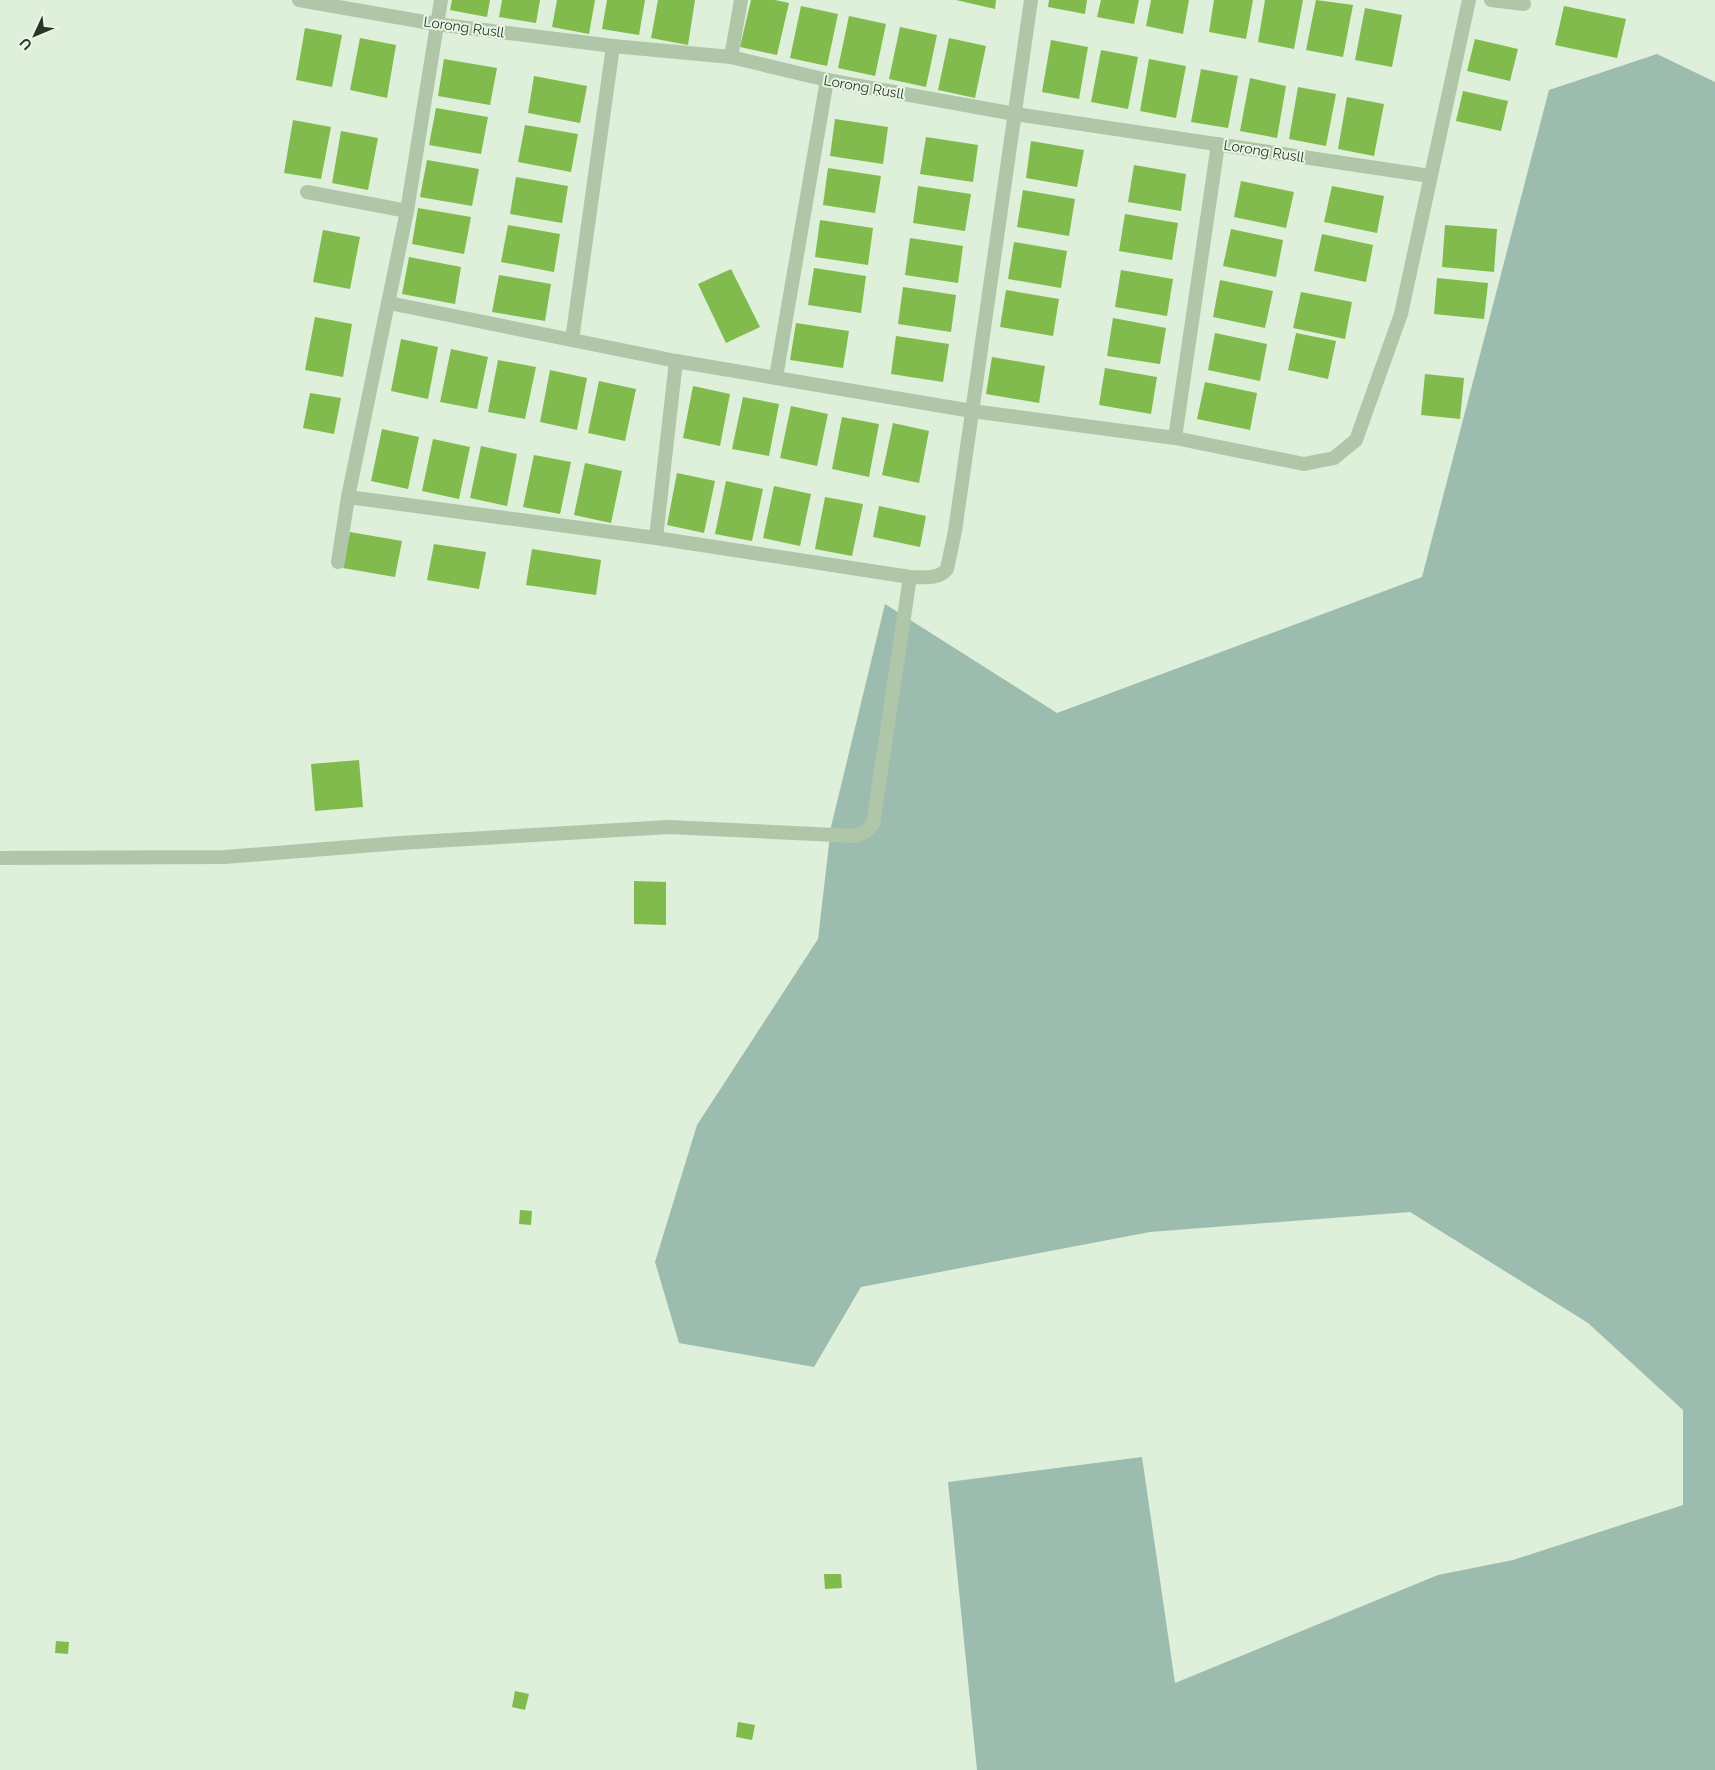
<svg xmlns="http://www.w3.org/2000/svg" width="1715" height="1770" viewBox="0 0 1715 1770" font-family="Raleway,sans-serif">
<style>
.green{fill:#9cbcb0}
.building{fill:#81bb4d}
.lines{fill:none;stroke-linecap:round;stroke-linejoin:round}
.minor{stroke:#afc6a8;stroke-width:14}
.labels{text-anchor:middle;stroke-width:4;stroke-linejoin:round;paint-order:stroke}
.street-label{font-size:14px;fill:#2c3327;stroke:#e9f7e6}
</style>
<rect width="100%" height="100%" fill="#deefda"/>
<!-- green -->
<path class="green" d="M1657 54 1715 82V1770H977L948 1482 1142 1457 1175 1683 1438 1575 1513 1560 1683 1505V1410L1588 1323 1410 1212 1150 1232 861 1287 814 1367 679 1343 655 1262 697 1125 818 939 831 827 885 604 1057 713 1422 577 1549 90Z"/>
<!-- building -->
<g class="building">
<path d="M452 0H490L487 17 450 10Z"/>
<path d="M502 0H540L536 23 499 17Z"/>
<path d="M557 0H595L589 34 552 27Z"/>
<path d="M607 0H645L639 35 602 29Z"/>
<path d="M658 0H695L688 45 651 38Z"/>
<path d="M751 0H775L789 3 777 55 740 47Z"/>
<path d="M956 0H996L995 9Z"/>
<path d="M1049 0H1087L1085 14 1048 7Z"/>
<path d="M1101 0H1139L1134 24 1097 17Z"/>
<path d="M1151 0H1189L1183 34 1146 26Z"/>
<path d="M1214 0H1253L1246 39 1209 32Z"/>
<path d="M1265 0H1303L1294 49 1258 42Z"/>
<path d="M1316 0 1353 5 1343 57 1306 50Z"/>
<path d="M801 6 838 14 827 66 790 58Z"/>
<path d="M1564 6 1626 19 1617 58 1555 45Z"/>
<path d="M1365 8 1402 15 1392 67 1355 60Z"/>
<path d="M849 16 886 24 875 76 838 68Z"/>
<path d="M900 27 937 35 926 87 889 79Z"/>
<path d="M305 28 342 35 332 87 296 80Z"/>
<path d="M360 38 396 45 387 98 350 90Z"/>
<path d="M949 38 986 46 975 98 938 90Z"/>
<path d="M1475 39 1518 49 1510 81 1467 71Z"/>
<path d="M1051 40 1088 47 1079 99 1042 92Z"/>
<path d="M1101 50 1138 57 1128 109 1091 102Z"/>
<path d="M444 59 497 68 490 105 438 96Z"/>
<path d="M1149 59 1186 66 1176 118 1140 111Z"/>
<path d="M1201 69 1238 76 1228 128 1191 122Z"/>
<path d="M534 76 587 86 580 123 528 113Z"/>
<path d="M1250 78 1286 86 1277 138 1240 131Z"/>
<path d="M1298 87 1336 94 1326 146 1289 139Z"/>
<path d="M1463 91 1508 101 1501 131 1456 121Z"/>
<path d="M1347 97 1384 104 1374 156 1338 149Z"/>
<path d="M436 108 488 117 481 154 429 145Z"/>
<path d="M835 119 888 127 883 164 830 156Z"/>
<path d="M293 120 331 127 321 179 284 173Z"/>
<path d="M525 125 578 134 571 172 518 162Z"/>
<path d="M341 131 378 138 368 190 332 183Z"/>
<path d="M926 137 978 145 973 182 920 174Z"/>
<path d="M1031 141 1084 150 1077 187 1026 178Z"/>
<path d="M427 160 479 169 472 206 420 197Z"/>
<path d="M1134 165 1186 174 1181 211 1128 202Z"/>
<path d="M828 168 881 176 875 213 823 205Z"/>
<path d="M516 177 568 186 562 223 510 214Z"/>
<path d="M1241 181 1294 192 1286 228 1234 217Z"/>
<path d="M918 186 971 194 965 231 913 223Z"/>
<path d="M1332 186 1384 196 1377 233 1324 222Z"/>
<path d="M1023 190 1075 199 1069 236 1017 227Z"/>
<path d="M418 208 471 217 464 254 412 244Z"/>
<path d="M1125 214 1178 223 1172 260 1119 251Z"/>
<path d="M820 220 873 228 868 265 815 257Z"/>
<path d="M508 225 560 234 554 272 501 262Z"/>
<path d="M1445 225 1497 229 1494 272 1442 267Z"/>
<path d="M1231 229 1283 240 1276 277 1223 266Z"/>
<path d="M323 230 360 237 350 289 313 282Z"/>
<path d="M1322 234 1373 245 1366 282 1314 271Z"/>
<path d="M910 238 963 246 958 283 905 275Z"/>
<path d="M1014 242 1067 251 1061 288 1008 279Z"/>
<path d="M409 257 461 267 455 304 402 294Z"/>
<path d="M814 268 866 276 861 313 808 305Z"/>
<path d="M731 269 760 327 726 343 698 284Z"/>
<path d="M1121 270 1173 279 1167 316 1115 307Z"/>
<path d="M499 275 551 284 545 321 492 312Z"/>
<path d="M1437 278 1488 283 1484 319 1434 314Z"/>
<path d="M1220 280 1273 291 1265 328 1213 317Z"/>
<path d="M903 287 956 295 951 332 898 324Z"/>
<path d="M1006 290 1059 299 1053 336 1000 327Z"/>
<path d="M1301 292 1352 302 1345 339 1293 328Z"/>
<path d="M315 317 352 324 343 377 305 370Z"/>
<path d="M1113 318 1166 328 1160 364 1107 356Z"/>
<path d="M796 323 849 331 843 368 790 360Z"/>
<path d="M1215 333 1267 344 1260 381 1208 370Z"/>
<path d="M1296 333 1336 341 1328 379 1288 370Z"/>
<path d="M896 336 949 344 943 382 891 374Z"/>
<path d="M401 339 438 347 428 399 391 391Z"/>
<path d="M451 349 488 357 477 409 440 402Z"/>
<path d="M992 357 1045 366 1039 403 986 394Z"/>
<path d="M498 360 536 367 525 419 488 412Z"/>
<path d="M1105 368 1157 377 1151 414 1099 405Z"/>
<path d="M550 370 587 378 577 430 540 422Z"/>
<path d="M1425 374 1464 378 1460 419 1421 415Z"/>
<path d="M599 381 636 389 625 441 588 433Z"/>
<path d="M1205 382 1257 393 1250 430 1197 419Z"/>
<path d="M693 386 730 394 720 446 683 438Z"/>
<path d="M310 393 341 398 334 434 303 428Z"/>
<path d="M743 397 779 404 769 456 732 449Z"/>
<path d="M791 406 828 414 817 466 780 458Z"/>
<path d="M842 417 879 424 869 477 832 469Z"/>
<path d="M893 423 929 431 919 483 882 475Z"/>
<path d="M382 429 419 437 408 489 371 481Z"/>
<path d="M433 439 470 447 459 499 422 491Z"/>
<path d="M481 446 517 454 507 506 470 498Z"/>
<path d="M534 455 571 462 560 514 523 507Z"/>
<path d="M585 463 622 471 611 523 574 515Z"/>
<path d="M677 473 715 481 704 533 667 525Z"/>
<path d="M726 481 763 489 752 541 715 534Z"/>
<path d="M774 486 811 494 800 546 763 538Z"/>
<path d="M825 497 863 504 852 556 815 549Z"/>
<path d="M879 506 926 516 920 547 873 537Z"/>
<path d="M350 532 402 541 395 577 343 568Z"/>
<path d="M434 544 486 552 479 589 427 580Z"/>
<path d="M532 549 601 560 596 595 526 585Z"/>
<path d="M359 760 363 807 315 811 311 764Z"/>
<path d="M634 881 666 882V925L634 924Z"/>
<path d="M520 1210 532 1211 531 1225 519 1224Z"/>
<path d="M824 1574H841L842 1588 825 1589Z"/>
<path d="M56 1641 69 1642 68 1654 55 1653Z"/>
<path d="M515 1691 529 1694 525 1710 512 1707Z"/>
<path d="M738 1722 755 1725 752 1740 736 1737Z"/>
</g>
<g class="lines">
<!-- minor -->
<g class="minor">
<path d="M299 0 436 24 613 46 731 57 827 80 1015 114 1430 176"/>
<path d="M1491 0 1524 4"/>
<path d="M731 57 741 0"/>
<path d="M307 192 407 211"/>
<path d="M389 303 676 361 972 411 1175 438 1304 464 1334 458 1356 440 1401 314 1469 0"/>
<path d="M572 340 613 46"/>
<path d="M776 377 827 80"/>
<path d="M1175 438 1218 144"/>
<path d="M348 497 656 538 910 577C923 577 938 580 947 569L955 531 1031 0"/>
<path d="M656 538 676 361"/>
<path d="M338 562 348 497 407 211 441 0"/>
<path d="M0 858 225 857 400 843 669 827 855 836 865 832 873 824 910 577"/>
</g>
</g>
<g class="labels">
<!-- street labels -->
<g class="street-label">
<text transform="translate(464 27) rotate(8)" y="5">Lorong Rusll</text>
<text transform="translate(864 87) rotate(10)" y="5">Lorong Rusll</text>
<text transform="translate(1264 151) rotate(9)" y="5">Lorong Rusll</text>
</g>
</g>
<!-- north arrow -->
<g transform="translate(35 35) rotate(226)" stroke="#e9f7e6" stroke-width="4" paint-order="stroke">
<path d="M0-4L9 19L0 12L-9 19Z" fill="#2c3327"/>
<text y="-8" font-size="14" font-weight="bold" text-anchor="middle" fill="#2c3327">U</text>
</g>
</svg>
